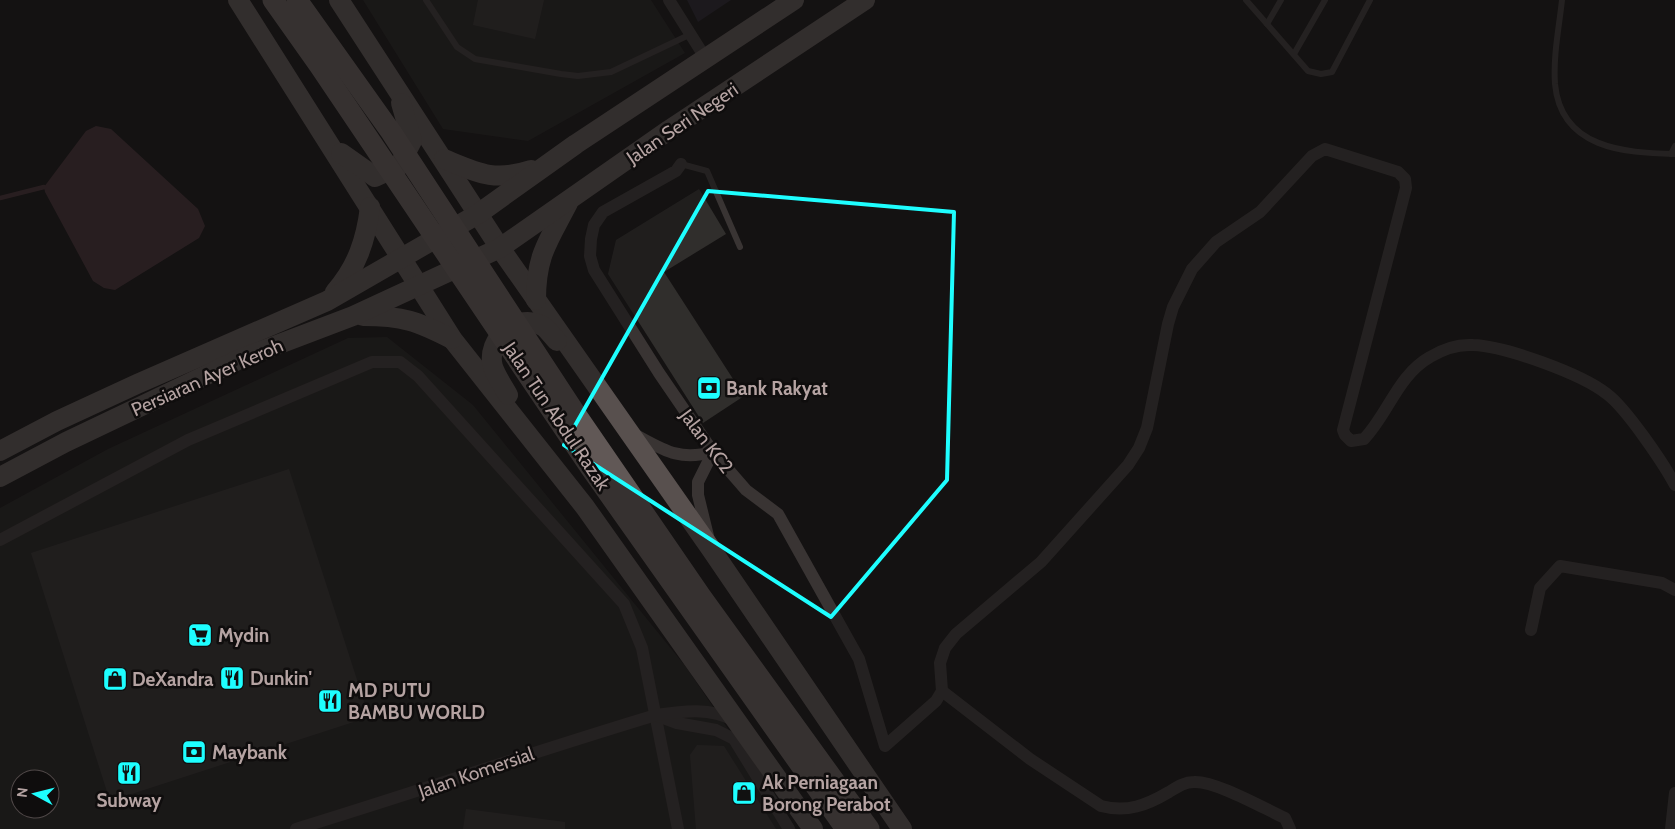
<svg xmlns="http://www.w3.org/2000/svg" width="1675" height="829" viewBox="0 0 1675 829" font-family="Cabin,sans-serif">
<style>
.built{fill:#211f1e;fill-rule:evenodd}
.green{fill:#26222c}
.water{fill:#422d32}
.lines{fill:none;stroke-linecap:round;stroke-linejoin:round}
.stream{stroke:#422d32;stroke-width:4.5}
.building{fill:#302e2c}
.service{stroke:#393433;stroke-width:6}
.minor{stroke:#393433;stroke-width:12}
.primary{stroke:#58504e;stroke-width:20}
.trunk{stroke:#615856;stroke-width:21}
.marked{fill:none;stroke:#1efeff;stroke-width:4;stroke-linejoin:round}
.labels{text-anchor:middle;stroke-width:5;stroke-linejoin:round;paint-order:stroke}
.street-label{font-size:19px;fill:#b5a3a2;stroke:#0f0d0d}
.poi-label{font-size:19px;font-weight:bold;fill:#b5a3a2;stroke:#0f0d0d;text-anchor:start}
</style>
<rect width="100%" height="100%" fill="#141212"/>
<!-- built -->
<g class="built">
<path d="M363 0H651L685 53 528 141 443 129Z"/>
<path d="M387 337 473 405 686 667 796 829H0V508L108 449 348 338ZM20 779H50V809H20Z"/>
</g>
<!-- green -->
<path class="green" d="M687 0H731L698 22Z"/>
<!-- water -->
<path class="water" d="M96 126 111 129 198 209 205 226 199 238 115 290 104 288 93 281 45 192 44 187 86 131Z"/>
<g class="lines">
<!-- stream -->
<path class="stream" d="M0 198 44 187"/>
</g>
<!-- building -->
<g class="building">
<path d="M478 0H544L535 39 473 25Z"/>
<path d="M699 189 726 234 664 272 744 396 703 423 608 274 616 240Z"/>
<path d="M289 469 369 717 110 801 31 553Z"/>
<path d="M697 745 724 746 776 829H696L690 755Z"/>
<path d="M466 809 565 822V829H463Z"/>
</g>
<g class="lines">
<!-- service -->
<g class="service">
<path d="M426 0 457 47 475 59 561 74 578 76 611 72 691 34"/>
<path d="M1246 0 1308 71 1321 74 1332 72 1370 0"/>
<path d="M1562 0C1559 28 1553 56 1555 84 1561 148 1623 153 1675 154"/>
<path d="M1267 24 1281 0"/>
<path d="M1294 54 1325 0"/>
<path d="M1671 154 1675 146"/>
<path d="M681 164 707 171 740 247"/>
</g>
<!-- minor -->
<g class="minor">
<path d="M669 0 706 59"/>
<path d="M681 164 676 171 603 212 594 225 591 239 590 256 594 270 659 373 713 452 746 490 778 514 859 659 885 746 936 701 942 691 940 663 945 648 956 634 1041 562 1128 465 1139 448 1147 428 1168 324 1173 307 1192 269 1216 242 1260 212 1312 156 1325 149 1398 172 1405 179 1406 188 1343 430 1345 435 1351 441 1364 439C1388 414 1398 375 1430 357 1443 349 1457 344 1473 345 1505 346 1582 374 1607 394 1626 408 1664 464 1675 485"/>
<path d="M634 434C664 450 678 461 713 452"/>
<path d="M0 540 188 440 372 362H400L418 376 624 604 642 648 678 829"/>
<path d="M709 540 698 495V482L713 452"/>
<path d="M1531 630 1540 588 1560 566 1662 583 1675 590"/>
<path d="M942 691 1030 759 1101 806C1127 813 1147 805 1169 792 1177 787 1184 782 1194 782 1216 781 1263 808 1285 818L1290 829"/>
<path d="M658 716 677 723 716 730 734 739 789 829"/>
<path d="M296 829C417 792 536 751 656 715 683 711 711 707 735 721"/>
<path d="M1671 829 1675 793"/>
</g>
<!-- primary -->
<g class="primary">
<path d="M238 0 453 340 585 507 813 829"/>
<path d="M339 0 500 248 711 549 902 829"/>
<path d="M341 153 375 177 399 166 412 141 401 103"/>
<path d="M444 159C478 173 494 182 531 170"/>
<path d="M335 292C357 267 366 240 370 207"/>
<path d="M536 300C536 255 548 242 568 203"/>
<path d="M363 316C403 316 417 321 452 339"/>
<path d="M508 395C503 386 496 376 493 367 485 339 518 310 544 327 548 330 553 337 557 341"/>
<path d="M0 451 57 421 137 384 327 301 478 214 576 144 794 0"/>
<path d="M0 477 66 442 240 359 353 316 500 248 669 130 865 0"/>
</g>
<!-- trunk -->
<g class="trunk">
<path d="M273 0 319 65 590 467 846 829"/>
<path d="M297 0 391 132 577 416 702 598 869 829"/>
</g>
</g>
<!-- marked area -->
<path d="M0 0H1675V829H0ZM708 191 954 212 947 480 831 617 564 445Z" fill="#141212" fill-opacity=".55" fill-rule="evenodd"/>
<path class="marked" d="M708 191 954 212 947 480 831 617 564 445Z"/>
<!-- icons -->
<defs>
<symbol id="bank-square" viewBox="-11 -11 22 22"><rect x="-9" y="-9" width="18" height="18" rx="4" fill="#1efeff" stroke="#0f0d0d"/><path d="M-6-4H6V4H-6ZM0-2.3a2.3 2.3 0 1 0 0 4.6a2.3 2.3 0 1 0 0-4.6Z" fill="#111"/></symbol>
<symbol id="supermarket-square" viewBox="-11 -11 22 22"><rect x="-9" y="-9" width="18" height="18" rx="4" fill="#1efeff" stroke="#0f0d0d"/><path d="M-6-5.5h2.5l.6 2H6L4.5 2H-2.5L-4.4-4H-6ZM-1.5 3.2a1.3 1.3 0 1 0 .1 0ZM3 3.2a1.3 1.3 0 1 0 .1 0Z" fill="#111"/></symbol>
<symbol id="restaurant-square" viewBox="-11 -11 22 22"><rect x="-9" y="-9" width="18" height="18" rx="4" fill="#1efeff" stroke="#0f0d0d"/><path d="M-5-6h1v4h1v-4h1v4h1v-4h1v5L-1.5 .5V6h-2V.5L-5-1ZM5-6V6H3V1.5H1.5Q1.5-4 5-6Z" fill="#111"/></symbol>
<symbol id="shop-square" viewBox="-11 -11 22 22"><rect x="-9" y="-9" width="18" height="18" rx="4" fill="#1efeff" stroke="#0f0d0d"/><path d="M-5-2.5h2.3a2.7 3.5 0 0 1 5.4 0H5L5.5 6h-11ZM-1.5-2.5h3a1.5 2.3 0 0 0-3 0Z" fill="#111"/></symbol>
</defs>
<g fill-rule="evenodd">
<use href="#bank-square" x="695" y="374" width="28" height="28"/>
<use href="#supermarket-square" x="186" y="621" width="28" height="28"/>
<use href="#restaurant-square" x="218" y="664" width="28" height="28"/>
<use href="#shop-square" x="101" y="665" width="28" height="28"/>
<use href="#restaurant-square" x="316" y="687" width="28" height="28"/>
<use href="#bank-square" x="180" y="738" width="28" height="28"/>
<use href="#restaurant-square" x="115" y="759" width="28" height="28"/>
<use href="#shop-square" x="730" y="779" width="28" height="28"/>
</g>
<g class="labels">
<!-- street labels -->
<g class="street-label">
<text transform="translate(682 123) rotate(-34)" y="7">Jalan Seri Negeri</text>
<text transform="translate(207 377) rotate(-24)" y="7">Persiaran Ayer Keroh</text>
<text transform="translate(557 416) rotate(56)" y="7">Jalan Tun Abdul Razak</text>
<text transform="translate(707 441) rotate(53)" y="7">Jalan KC2</text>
<text transform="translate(476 772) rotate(-19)" y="7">Jalan Komersial</text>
</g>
<!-- poi labels -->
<g class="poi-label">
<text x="726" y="395">Bank Rakyat</text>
<text x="218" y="642">Mydin</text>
<text x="250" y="685">Dunkin'</text>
<text x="132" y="686">DeXandra</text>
<text x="348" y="697">MD PUTU<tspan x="348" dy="22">BAMBU WORLD</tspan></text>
<text x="212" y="759">Maybank</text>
<text x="762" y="789">Ak Perniagaan<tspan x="762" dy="22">Borong Perabot</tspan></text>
<text x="129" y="807" text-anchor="middle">Subway</text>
</g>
</g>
<!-- north arrow -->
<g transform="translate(35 794) rotate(277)"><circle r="24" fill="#0f0d0d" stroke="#514949"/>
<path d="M0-4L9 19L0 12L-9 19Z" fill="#1efeff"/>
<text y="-8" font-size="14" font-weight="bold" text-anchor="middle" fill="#b5a3a2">N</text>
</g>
</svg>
